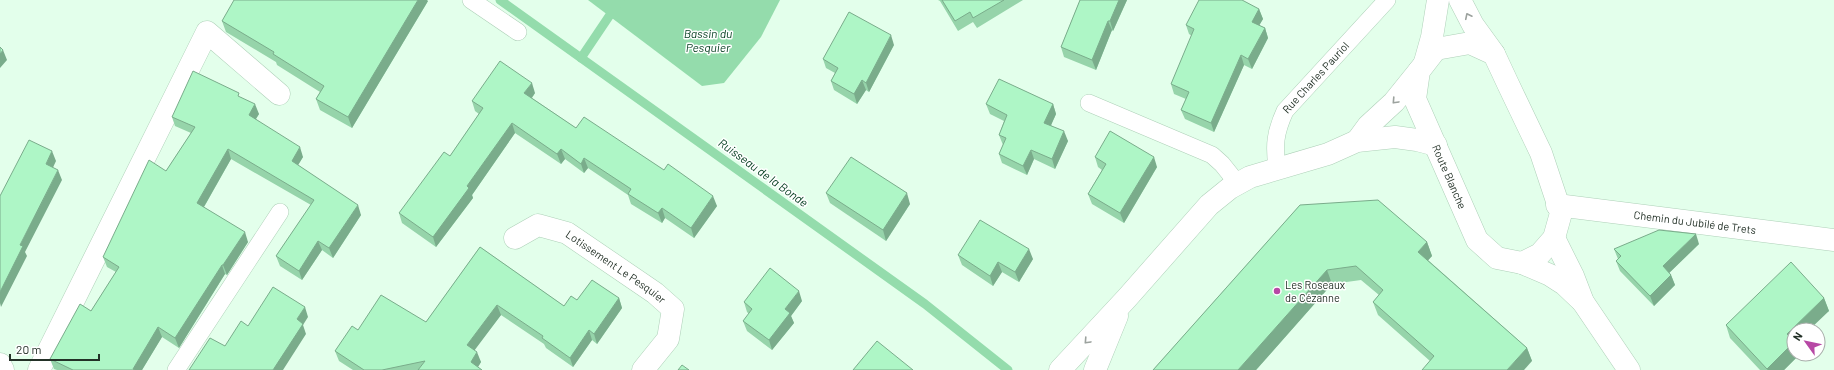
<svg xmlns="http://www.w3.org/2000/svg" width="1834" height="370" viewBox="0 0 1834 370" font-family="Barlow,sans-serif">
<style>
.water{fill:#94dcac}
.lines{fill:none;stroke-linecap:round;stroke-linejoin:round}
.stream{stroke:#94dcac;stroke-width:9}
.service-casing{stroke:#aed0b8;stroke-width:18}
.minor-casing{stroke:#aed0b8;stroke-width:23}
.tertiary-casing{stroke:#aed0b8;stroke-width:23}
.service{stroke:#fff;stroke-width:17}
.minor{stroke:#fff;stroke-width:22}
.tertiary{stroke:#fff;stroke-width:22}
.wall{fill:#96d4aa}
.shaded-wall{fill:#7aac8b}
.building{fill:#aef6c6;stroke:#7aac8b}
.oneway{stroke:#9ca29e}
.poi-dot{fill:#b748a5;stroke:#fff;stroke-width:1.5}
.labels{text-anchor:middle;stroke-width:3;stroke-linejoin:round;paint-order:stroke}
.street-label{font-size:11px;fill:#233127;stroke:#fff}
.poi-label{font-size:11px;fill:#233127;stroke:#fff;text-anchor:start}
.water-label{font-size:12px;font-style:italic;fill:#084123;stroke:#fff}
</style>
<rect width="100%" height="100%" fill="#e3ffeb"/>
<!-- water -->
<path class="water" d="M588 0H780L761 37 724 83 702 86Z"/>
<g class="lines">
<!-- stream -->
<g class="stream">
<path d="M500 0 925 304 1008 370"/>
<path d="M581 58 620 0"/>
</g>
<defs>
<g id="service">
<path d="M471 0 518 32"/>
<path d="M1089 103 1212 155 1222 164 1238 184"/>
<path id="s1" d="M1277 168C1274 145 1275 133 1285 111L1387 0"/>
<path d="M176 370 280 212"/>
</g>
<g id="minor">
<path d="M1357 141 1368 126 1394 102 1419 71"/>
<path id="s2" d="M1557 205 1834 240"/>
<path id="s3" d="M515 238 538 225 567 233 655 293 673 309 668 339 643 370"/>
<path d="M0 364 3 370"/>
<path d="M39 370 207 32 279 94"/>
<path d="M1060 370 1127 298 1209 205 1230 188 1250 177 1328 154 1357 141 1395 137 1417 140 1436 145"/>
<path d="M1095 370 1117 316"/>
</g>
<g id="tertiary">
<path d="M1460 0 1473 25 1494 54 1508 84 1541 153 1561 213 1554 238 1540 254 1522 263"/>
<path id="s4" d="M1494 54 1470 43 1436 49 1419 71 1415 99 1477 240 1497 258 1522 263 1550 275 1564 284 1583 302"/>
<path d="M1425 62 1432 37 1438 0"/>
<path d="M1554 238 1573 276 1583 302 1629 370"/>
</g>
</defs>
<!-- service casing -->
<use href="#service" class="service-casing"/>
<!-- minor casing -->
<use href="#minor" class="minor-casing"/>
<!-- tertiary casing -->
<use href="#tertiary" class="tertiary-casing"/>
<!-- service -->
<use href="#service" class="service"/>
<!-- minor -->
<use href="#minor" class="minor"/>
<!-- tertiary -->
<use href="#tertiary" class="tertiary"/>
</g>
<!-- wall -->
<g class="wall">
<path d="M938 0H1023L977 28 973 22 958 31 940 1Z"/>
<path d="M1080 0H1127L1113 31 1112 30 1096 70 1064 57 1061 47Z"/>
<path d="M428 1 352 128 320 110 316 99 320 92 277 65 276 62 226 32 222 21Z"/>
<path d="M1259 9 1263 19 1259 25 1265 28 1268 38 1252 69 1244 65 1214 132 1185 119 1181 110 1186 99 1174 94 1171 84 1192 36 1189 34 1186 25Z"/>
<path d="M894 45 869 92 866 90 857 104 834 90 831 81 835 73 826 68 823 59Z"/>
<path d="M535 93 532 98 576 128 717 206 694 238 665 218 662 223 631 204 628 195 588 168 584 173 565 159 561 164 515 133 472 195 473 198 436 247 402 223 399 213 450 156 479 114 475 111 472 101Z"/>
<path d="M241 97 259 114 256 119 303 157 298 165 361 215 333 258 322 250 302 280 280 266 276 256 311 205 231 159 204 207 248 242 227 275 225 274 179 348 162 337 142 370H57L54 369 50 359 91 311 116 272 107 267 103 257 166 171 191 133 175 126 172 117Z"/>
<path d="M986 104H1053L1056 114 1051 125 1068 141 1055 169 1034 159 1027 175 1002 163 999 154 1003 145 999 135 1004 121 990 114Z"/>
<path d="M1095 157 1157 167 1124 223 1092 204 1088 194 1102 170 1098 167Z"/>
<path d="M826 193 910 204 886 241 830 203Z"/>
<path d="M1300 205 1427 242 1432 256 1428 260 1527 348 1532 361H1430L1378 315 1373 302 1379 295 1361 280 1332 284 1256 370H1153Z"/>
<path d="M1699 244 1669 273 1671 275 1675 285 1654 306 1620 271 1616 261 1618 259 1614 249Z"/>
<path d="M480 247 564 306 577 300 619 298 622 308 597 344 592 340 573 367 546 348 544 344 501 315 474 350 481 362 478 367 482 370H353L339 361 335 351 358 330 426 322Z"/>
<path d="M958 255 1033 259 1019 282 1002 272 993 286 962 265Z"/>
<path d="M1824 298 1829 311 1794 330V354H1799V355L1784 370H1760L1730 338 1726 325Z"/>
<path d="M802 301 791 316 794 323 772 350 747 331 743 321 749 314 747 312 744 302Z"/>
</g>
<!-- shaded-wall -->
<g class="shaded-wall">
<path d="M418 0H427L428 1 352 128 348 117Z"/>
<path d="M1119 0H1127L1113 31 1110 21Z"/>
<path d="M1259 9 1263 19 1256 31 1252 22Z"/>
<path d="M1108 21 1112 30 1096 70 1092 60Z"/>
<path d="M1265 28 1268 38 1252 69 1248 59Z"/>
<path d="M891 35 894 45 869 92 866 83Z"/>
<path d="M3 50 7 60 0 68V54Z"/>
<path d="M1241 55 1244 65 1214 132 1211 123Z"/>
<path d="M862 80 866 90 857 104 854 94Z"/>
<path d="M532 83 535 93 528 103 524 93Z"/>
<path d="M255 104 259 114 252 125 249 115Z"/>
<path d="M1053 104 1056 114 1048 132 1044 123Z"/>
<path d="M512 123 515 133 472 195 473 198 436 247 433 237 467 186Z"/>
<path d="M1064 131 1068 141 1055 169 1052 159Z"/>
<path d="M300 147 303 157 295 170 292 161Z"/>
<path d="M228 149 231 159 201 212 197 203Z"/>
<path d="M561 149 565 159 561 164 557 154Z"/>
<path d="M1031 150 1034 159 1027 175 1023 166Z"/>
<path d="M52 151 56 161 50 174 46 164Z"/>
<path d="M1154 157 1157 167 1124 223 1120 213Z"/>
<path d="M584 158 588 168 584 173 581 164Z"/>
<path d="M58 170 62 180 25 252 27 256 1 307 0 303V292L20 245Z"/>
<path d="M907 193 910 204 886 241 883 230Z"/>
<path d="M713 196 717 206 694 238 691 228Z"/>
<path d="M358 205 361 215 333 258 329 248Z"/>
<path d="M662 208 665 218 662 223 658 213Z"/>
<path d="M245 232 248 242 227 275 223 265Z"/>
<path d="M1696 234 1699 244 1666 276 1663 266Z"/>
<path d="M318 241 322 250 302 280 299 271Z"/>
<path d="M1427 242 1432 256 1423 266 1418 252Z"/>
<path d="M1029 249 1033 259 1019 282 1015 272Z"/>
<path d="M998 262 1002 272 993 286 990 276Z"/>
<path d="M222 265 225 274 179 348 175 338Z"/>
<path d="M1327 270 1332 284 1256 370H1238Z"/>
<path d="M1671 275 1675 285 1654 306 1650 296Z"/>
<path d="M799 291 802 301 791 316 794 323 772 350 769 340 785 309Z"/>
<path d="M619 298 622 308 597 344 594 334Z"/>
<path d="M1824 298 1829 311 1809 330H1794V354H1799V355L1784 370H1767L1787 334Z"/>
<path d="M497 305 501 315 471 355 467 345Z"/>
<path d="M305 307 308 317 303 325 306 334 283 370H273L297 319Z"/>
<path d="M158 327 162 337 142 370H134L133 369Z"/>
<path d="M589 330 592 340 573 367 570 358Z"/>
<path d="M1527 348 1532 361 1524 370H1507Z"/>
<path d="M477 352 481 362 476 370 471 362Z"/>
</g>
<!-- building -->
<g class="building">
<path d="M234 0H418L348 117 316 99 324 86 273 54 274 52 222 21Z"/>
<path d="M942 0H1004L973 18 970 12 955 21Z"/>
<path d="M1080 0H1119L1110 21H1108L1092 60 1061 47Z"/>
<path d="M1199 0H1242L1259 9 1252 22 1265 28 1248 59 1241 55 1211 123 1181 110 1189 92 1171 84 1194 29 1186 25Z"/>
<path d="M849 12 891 35 866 83 862 80 854 94 831 81 838 68 823 59Z"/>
<path d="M0 47 3 50 0 54Z"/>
<path d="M500 61 532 83 524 93 576 128 584 117 664 170 668 164 713 196 691 228 662 208 658 213 628 194 631 189 584 158 581 164 561 149 557 154 512 123 467 186 469 188 433 237 399 213 444 152 450 156 483 108 472 101Z"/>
<path d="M193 71 239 93 238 96 255 104 249 115 300 147 292 161 358 205 329 248 318 241 299 271 276 256 314 200 228 149 197 203 245 232 223 265H222L175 338 158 327 133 369 135 370H73L50 359 80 304 91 311 119 267 103 257 149 160 166 171 195 127 172 117Z"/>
<path d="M999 79 1053 104 1044 123 1064 131 1052 159 1031 150 1023 166 999 154 1006 138 999 135 1007 115 986 104Z"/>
<path d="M1110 131 1154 157 1120 213 1088 194 1106 164 1095 157Z"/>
<path d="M29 140 52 151 46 164 58 170 20 245 23 246 0 292V196Z"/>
<path d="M851 157 907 193 883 230 826 193Z"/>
<path d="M1378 200 1427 242 1418 252 1527 348 1507 370H1422L1434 356 1373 302 1383 290 1356 266 1327 270 1238 370H1153L1300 205Z"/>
<path d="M980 220 1029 249 1015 272 998 262 990 276 958 255Z"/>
<path d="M1659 230 1696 234 1663 266 1671 275 1650 296 1616 261 1621 256 1614 249Z"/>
<path d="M480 247 564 306 571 296 577 300 592 280 619 298 594 334 589 330 570 358 542 338 543 336 497 305 467 345 477 352 471 362 482 370H418L425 361 382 370H364L335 351 352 326 358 330 381 295 426 322Z"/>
<path d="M1791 262 1824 298 1787 334 1794 341V342L1767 369 1726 325Z"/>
<path d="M770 268 799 291 785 309 790 313 769 340 743 321 752 309 744 302Z"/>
<path d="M273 287 305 307 297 319 303 324 273 370H189L210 338 225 346 241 321 248 326Z"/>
<path d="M877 341 913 370H853Z"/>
<path d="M682 365 689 370H678Z"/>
</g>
<!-- one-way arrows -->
<defs><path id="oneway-chevron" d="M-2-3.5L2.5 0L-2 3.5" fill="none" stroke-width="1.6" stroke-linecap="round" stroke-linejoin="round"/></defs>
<g class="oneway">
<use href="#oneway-chevron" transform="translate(1468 16) rotate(-116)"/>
<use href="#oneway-chevron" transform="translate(1395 101) rotate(133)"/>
<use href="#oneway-chevron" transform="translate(1087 341) rotate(133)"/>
</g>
<!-- markers -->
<circle class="poi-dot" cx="1277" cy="291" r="4"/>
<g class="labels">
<!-- street labels -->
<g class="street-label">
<text dy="4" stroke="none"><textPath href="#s1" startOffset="104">Rue Charles Pauriol</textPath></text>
<text dy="4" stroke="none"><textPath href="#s4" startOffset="202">Route Blanche</textPath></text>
<text dy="4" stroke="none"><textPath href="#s2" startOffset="139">Chemin du Jubilé de Trets</textPath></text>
<text dy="4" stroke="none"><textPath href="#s3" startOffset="116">Lotissement Le Pesquier</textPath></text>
</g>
<!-- poi labels -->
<g class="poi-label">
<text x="1285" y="289">Les Roseaux<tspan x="1285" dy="13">de Cézanne</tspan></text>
</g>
<!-- water labels -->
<g class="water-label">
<text x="708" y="38">Bassin du<tspan x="708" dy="14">Pesquier</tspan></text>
<text transform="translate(763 173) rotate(36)" y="4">Ruisseau de la Bonde</text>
</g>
</g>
<!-- north arrow -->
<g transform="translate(1806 342) rotate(303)"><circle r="19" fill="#ffffff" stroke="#a7ada9"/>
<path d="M0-3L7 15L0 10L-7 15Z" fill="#b748a5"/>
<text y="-6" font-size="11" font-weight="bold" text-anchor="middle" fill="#233127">N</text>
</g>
<!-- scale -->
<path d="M10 354v6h89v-6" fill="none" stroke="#233127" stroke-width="2"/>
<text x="16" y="354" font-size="12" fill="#233127" stroke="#ffffff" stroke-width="3" paint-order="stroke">20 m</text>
</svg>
